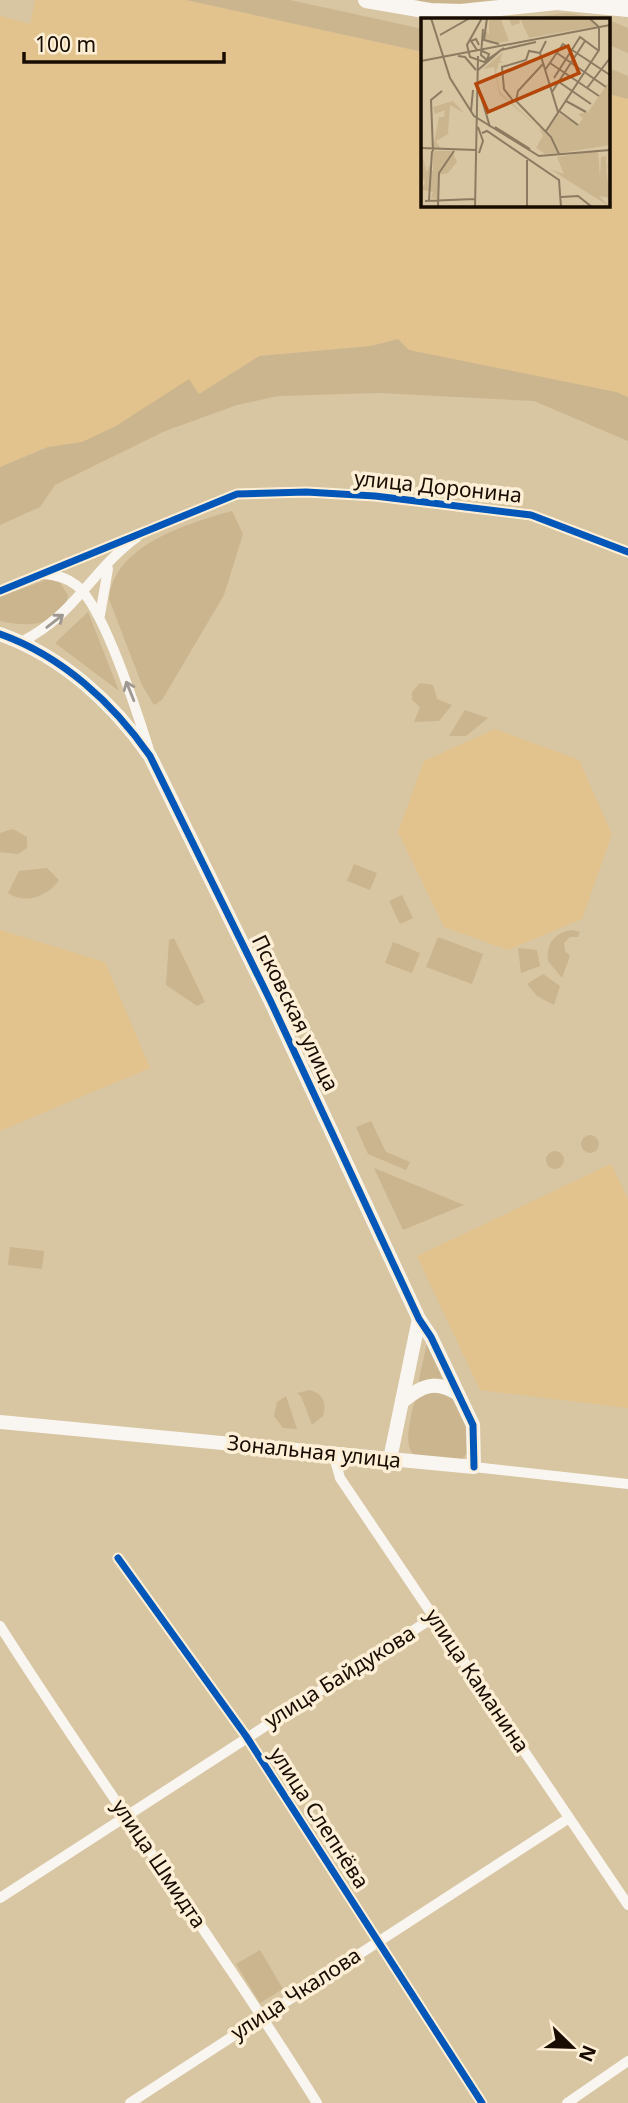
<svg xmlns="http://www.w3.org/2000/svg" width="628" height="2103" viewBox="0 0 628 2103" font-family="'Noto Sans',sans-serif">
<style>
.built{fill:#e2c38d}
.green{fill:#cbb58f}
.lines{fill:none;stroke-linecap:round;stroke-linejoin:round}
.minor{stroke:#f9f6f1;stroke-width:10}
.tertiary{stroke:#f9f6f1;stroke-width:14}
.secondary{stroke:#f9f6f1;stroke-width:16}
.primary{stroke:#f9f6f1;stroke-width:18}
.cycleway-casing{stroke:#feefd6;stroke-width:11}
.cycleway{stroke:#0057b8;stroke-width:7}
.oneway{stroke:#9f9891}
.labels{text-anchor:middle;stroke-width:7;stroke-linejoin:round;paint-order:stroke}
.street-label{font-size:21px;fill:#190c00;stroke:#feefd6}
.inset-road{fill:none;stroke:#8c7b61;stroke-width:2}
.view{fill:#b44609;fill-opacity:0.15;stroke:#b44609;stroke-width:3.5}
.inset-edge{fill:none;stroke:#190c00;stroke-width:3.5}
</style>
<rect width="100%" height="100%" fill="#d8c5a2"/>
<!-- built -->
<g class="built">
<path d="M35 0H186L423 52V205H609V94L628 99V397L615 392 403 349 397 339 371 346 259 356 199 395 82 442 44 448 0 467V16L30 24Z"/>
<path d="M495 729 579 760 612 834 582 919 508 950 444 927 398 832 424 761Z"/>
<path d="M0 930 105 962 150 1068 0 1131Z"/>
<path d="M611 1164 628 1199V1408L480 1390 417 1256Z"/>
</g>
<!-- green -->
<g class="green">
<path d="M186 0H290L423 29V52Z"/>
<path d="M419 0H493L448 5 417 4Z"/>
<path d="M567 13 605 19H549L541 16Z"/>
<path d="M609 20 628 28V53L609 45Z"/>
<path d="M609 68 628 76V99L609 94Z"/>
<path d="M398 339 409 350 616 392 628 397V441L534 401 380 393 278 396 237 405 165 431 55 485 40 507 0 525V467L5 465 48 447 82 442 116 426 189 379 199 394 259 356 371 346Z"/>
<path d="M232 511 243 534 224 595 162 700 154 705 142 685 109 599C113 545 189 523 232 511Z"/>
<path d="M48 579 60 583 68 595C63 628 24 627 0 621V597Z"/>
<path d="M88 612 119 691 55 643Z"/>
<path d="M420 683 433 685 437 699 452 705 439 721 414 722 420 707 412 700V692Z"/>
<path d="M465 710 488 718 466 736H449Z"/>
<path d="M13 829 27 837V848L18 854 0 852V833Z"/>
<path d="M354 864 377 873 370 890 347 881Z"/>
<path d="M47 868 59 880C48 896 26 905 8 893L19 871Z"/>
<path d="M402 895 413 918 400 924 389 901Z"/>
<path d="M573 930 580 932 578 937H570L564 943 565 951 570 956 562 978 548 961C546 943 555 932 573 930Z"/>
<path d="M438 937 483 954 472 984 426 967Z"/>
<path d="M174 938 205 1002 197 1006 166 985 169 940Z"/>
<path d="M393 942 420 953 412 973 385 963Z"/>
<path d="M518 948 537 950 540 966 521 973Z"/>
<path d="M543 974 560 986 554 1005 537 996 527 984Z"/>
<path d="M371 1121 386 1152 410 1162 406 1170 368 1154 356 1127Z"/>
<circle cx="590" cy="1144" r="9"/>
<circle cx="555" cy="1160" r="9"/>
<path d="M374 1168 464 1205 403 1230Z"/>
<path d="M10 1247 44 1251 42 1269 8 1265Z"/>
<path d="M427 1343 445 1379 433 1378 418 1384Z"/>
<path d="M310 1390C323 1394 327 1403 323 1416L312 1425 301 1396 297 1393Z"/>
<path d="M433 1390 454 1398C463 1417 480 1444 460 1461 431 1460 403 1468 409 1428 411 1417 412 1406 417 1396Z"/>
<path d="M286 1396 297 1429 283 1428 274 1416 277 1402Z"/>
<path d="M260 1950 283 1989 260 2003 236 1964Z"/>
</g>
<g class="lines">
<!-- minor -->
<g class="minor">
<path d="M45 574C57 575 67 578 76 585 103 605 138 715 149 750"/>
<path d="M0 591 237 494 306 492 375 496 531 515 628 552"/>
<path d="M100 615 108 569"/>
<path d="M21 642C74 616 92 570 137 537"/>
<path d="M333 1453 340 1478 628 1905"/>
<path d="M474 1467 628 1484"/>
<path d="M118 1558 246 1736 482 2103"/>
<path d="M0 1626C102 1787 216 1941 317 2103"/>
<path d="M0 1898 434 1617"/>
<path d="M130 2103 569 1818"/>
<path d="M567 2103 628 2061"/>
</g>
<!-- tertiary -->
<g class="tertiary">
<path d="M0 634C62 656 113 703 150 756L271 1002 419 1319 431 1337 473 1425 474 1467 0 1422"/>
<path d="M402 1402C421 1386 435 1379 458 1394"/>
<path d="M390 1459 419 1319"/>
</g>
<!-- secondary -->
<path class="secondary" d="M366 0 430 11 462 12 557 2 628 9"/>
<!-- primary -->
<path class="primary" d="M622 0 628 3"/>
<defs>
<g id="cycleway">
<path d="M0 591 237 494 306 492 375 496 531 515 628 552"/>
<path d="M0 634C62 656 113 703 150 756L271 1002 419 1319 431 1337 473 1425 474 1467"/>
<path d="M118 1558 246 1736 482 2103"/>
</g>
</defs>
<!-- cycleway casing -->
<use href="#cycleway" class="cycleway-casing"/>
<!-- cycleway -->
<use href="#cycleway" class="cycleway"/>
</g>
<!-- one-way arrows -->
<defs><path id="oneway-shaft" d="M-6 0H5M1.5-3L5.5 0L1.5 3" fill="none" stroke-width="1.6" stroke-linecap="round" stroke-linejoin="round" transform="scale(1.75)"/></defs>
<g class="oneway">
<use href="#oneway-shaft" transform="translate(55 621) rotate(-38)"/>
<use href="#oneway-shaft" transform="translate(130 691) rotate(-112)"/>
</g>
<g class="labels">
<!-- street labels -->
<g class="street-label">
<text transform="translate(438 487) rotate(6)" y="7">улица Доронина</text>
<text transform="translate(295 1013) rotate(64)" y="7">Псковская улица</text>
<text transform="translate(314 1452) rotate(6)" y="7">Зональная улица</text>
<text transform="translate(340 1677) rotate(-32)" y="7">улица Байдукова</text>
<text transform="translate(477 1681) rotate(56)" y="7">улица Каманина</text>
<text transform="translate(319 1818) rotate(57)" y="7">улица Слепнёва</text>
<text transform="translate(159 1864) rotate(56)" y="7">улица Шмидта</text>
<text transform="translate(296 1994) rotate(-33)" y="7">улица Чкалова</text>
</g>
</g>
<!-- overview -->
<g transform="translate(421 18)">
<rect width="189" height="189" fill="#d8c5a2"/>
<path d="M68 0H98L99 5 91 8 88 1 80 2 88 23 69 26 63 19 65 13 68 16ZM99 0H166L176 8 108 20ZM82 34 79 43 83 45H78L75 54 79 74 117 109 78 76 73 49 62 51ZM189 62V127L139 135 132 121 137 135 124 136 115 130 122 118 118 109 125 115 137 95 157 107 162 100 157 96 167 94ZM32 83 43 95 29 87 27 116 15 123 20 131 12 130 18 99H23L24 92 14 96 12 89ZM177 132 179 161 180 139 185 138V150L189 142 185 152 189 180 178 178 189 189 129 151 143 156 136 139ZM12 133H31L36 144 27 155 17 157V181L10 180 12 174 2 172 1 180 0 182V171L4 165 0 155V134L6 154 8 147 12 154Z" fill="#cbb58f"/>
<path class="inset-road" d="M10 0 29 60 53 98 118 138 189 132M61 0 46 27 49 39 63 44 83 30M66 0 63 22 78 26M19 17 49 0M125 23 119 35 137 94M56 32 50 23 55 21 58 27M61 33 68 36 66 42 60 37 62 11M136 35 185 69M37 38 44 39 55 52M0 43 189 7M129 45 178 78M122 46 97 73 95 83 130 119 138 136M57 52 80 32 115 24M124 52 142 26 189 57M133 60 159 19 178 33M138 64 170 86M56 65 69 109M166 70 189 40M131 74 164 23M145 83 165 94M93 84 83 71 81 49 105 42 108 33 119 35M50 93 52 72M138 93 157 107M57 109 62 123 58 135M74 109 109 131M125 113 178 32V9L168 0M61 115 66 113 138 162 140 189M0 130 55 132M12 133 10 82 21 73M140 179 157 178 171 189M8 182 11 133M4 183 54 181M17 189 18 155 33 133M54 189 57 38M106 189V142"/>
<path class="view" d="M147 28 158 55 67 94 55 66Z"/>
<rect width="189" height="189" class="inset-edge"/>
</g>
<!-- north arrow -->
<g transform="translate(572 2047) rotate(113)" stroke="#feefd6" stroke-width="5" paint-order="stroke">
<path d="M0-5L12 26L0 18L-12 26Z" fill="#190c00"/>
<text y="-10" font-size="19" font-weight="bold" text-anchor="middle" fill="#190c00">N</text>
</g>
<!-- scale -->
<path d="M24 52v10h200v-10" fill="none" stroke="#190c00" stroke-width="3.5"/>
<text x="35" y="52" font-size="21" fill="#190c00" stroke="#feefd6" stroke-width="5" paint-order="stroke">100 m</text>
</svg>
